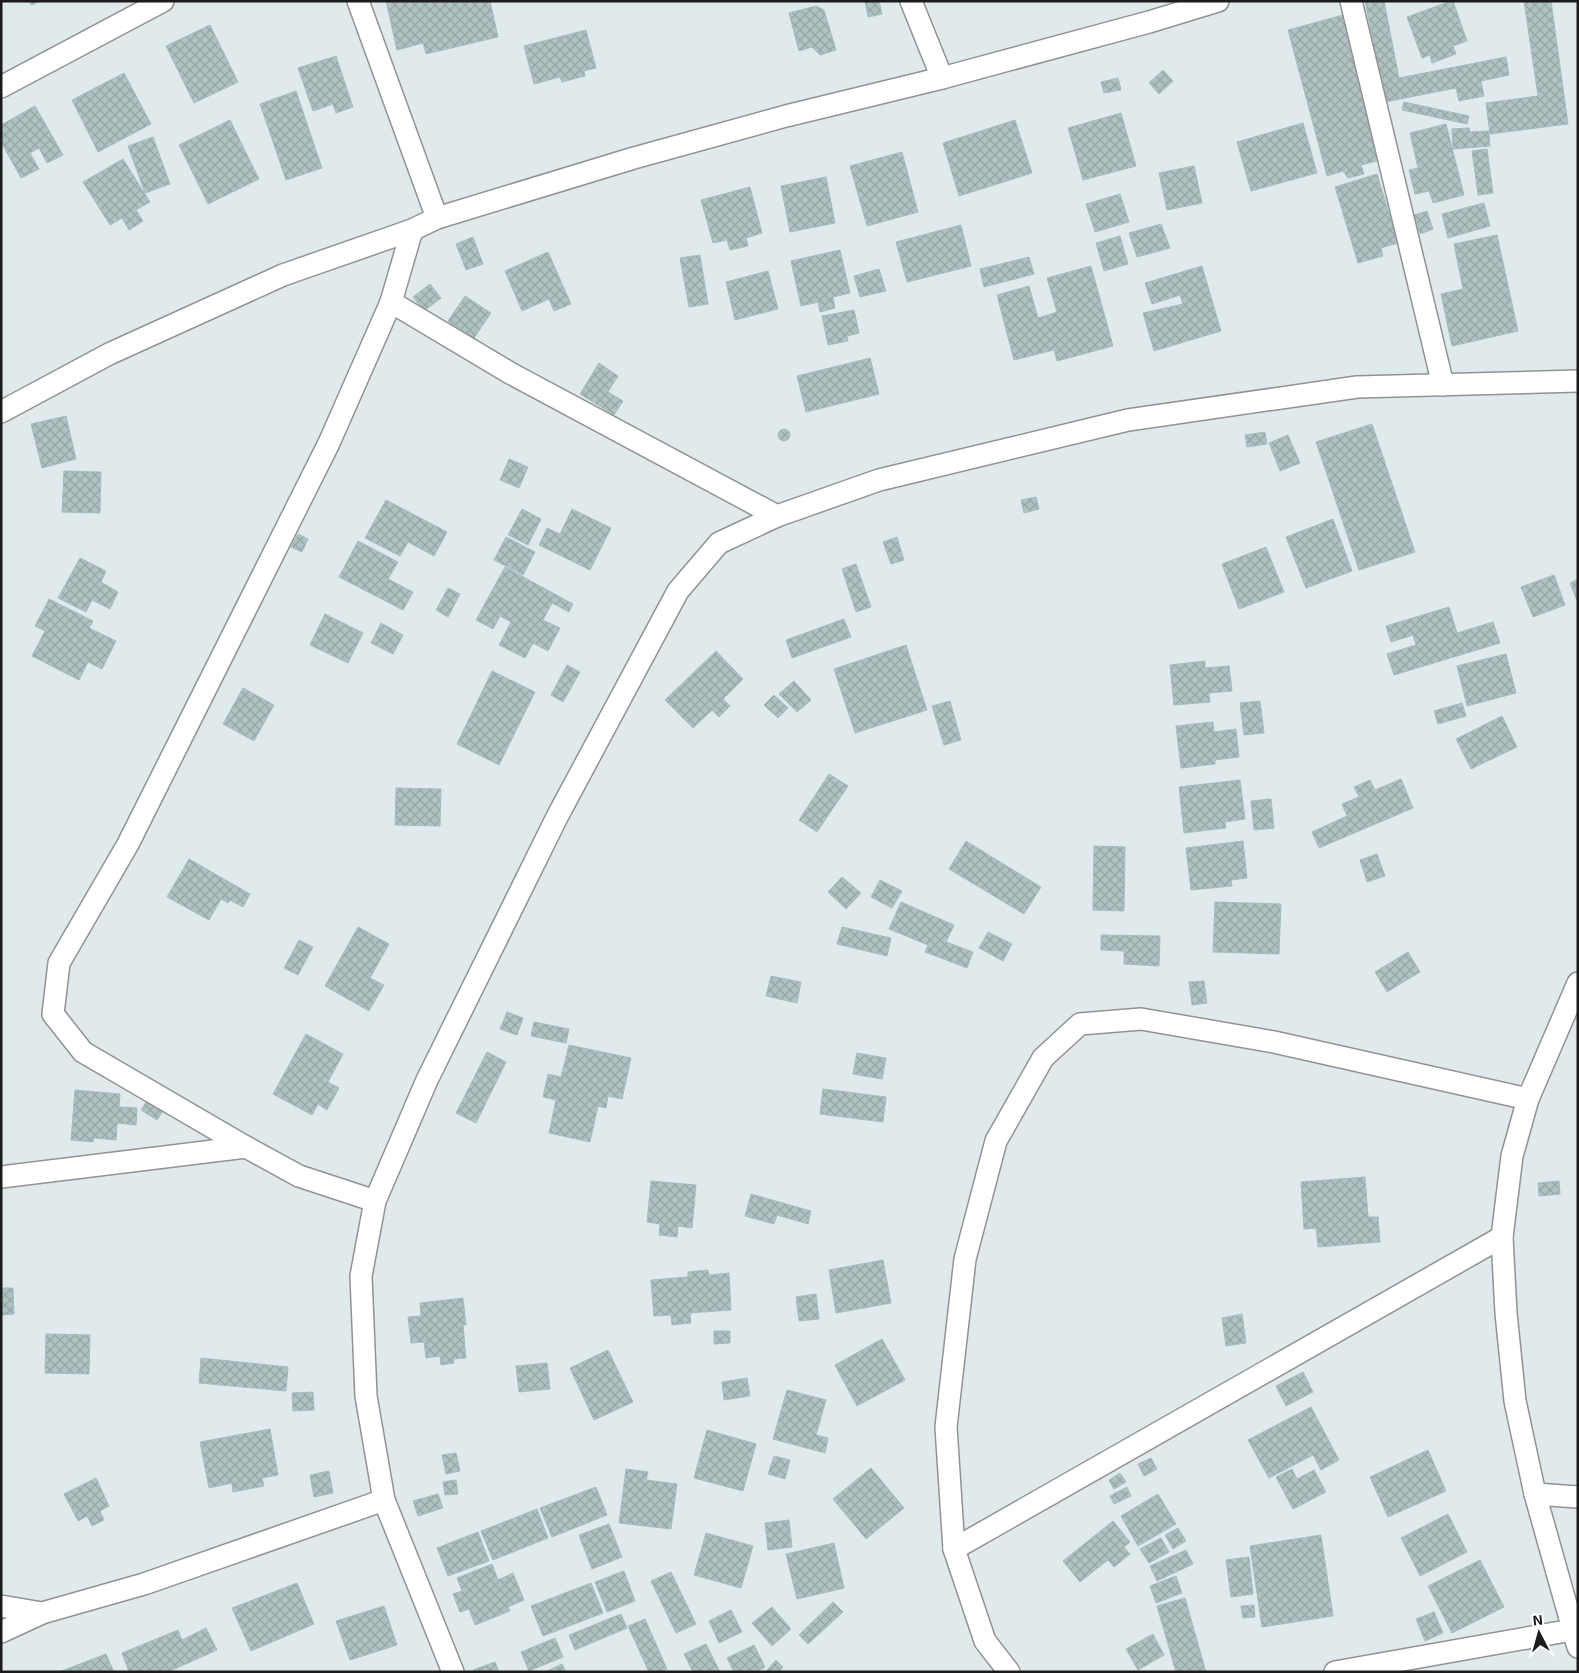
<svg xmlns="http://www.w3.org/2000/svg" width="1579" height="1673" viewBox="0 0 1579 1673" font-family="'Exo 2',sans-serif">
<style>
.building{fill:url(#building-cross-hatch);stroke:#a2bec0}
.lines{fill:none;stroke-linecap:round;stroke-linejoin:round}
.street-casing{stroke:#929292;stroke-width:24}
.street{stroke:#fff;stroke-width:21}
</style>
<defs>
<pattern id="building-cross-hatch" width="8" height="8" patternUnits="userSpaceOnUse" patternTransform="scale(1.25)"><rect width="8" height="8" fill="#b0c1c2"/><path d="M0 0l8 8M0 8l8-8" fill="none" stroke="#97a5a6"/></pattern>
</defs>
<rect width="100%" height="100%" fill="#e0eaed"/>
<!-- building -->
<g class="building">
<path d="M29 1H41L31 5Z"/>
<path d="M386 1H490L498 37 426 54 423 43 397 50Z"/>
<path d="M865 1H879L882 14 868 17Z"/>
<path d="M1365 1H1384L1399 78 1506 57 1509 75 1481 81 1484 96 1459 101 1456 88 1385 102Z"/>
<path d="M1451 1H1453L1467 41 1453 46 1456 54 1432 63 1430 55 1422 58 1407 17Z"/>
<path d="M1524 1H1551L1568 124 1490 134 1486 103 1538 96Z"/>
<path d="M816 6 824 10 836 50 820 55 812 47 799 51 789 13Z"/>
<path d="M1343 15 1381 160 1361 165 1364 174 1348 178 1343 171 1327 176 1288 30Z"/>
<path d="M210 25 238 82 194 103 166 46Z"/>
<path d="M586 30 596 68 584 71 585 76 562 82 560 77 534 84 524 46Z"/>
<path d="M336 56 353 107 336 113 333 104 313 111 298 68Z"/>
<path d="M1163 70 1173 81 1159 94 1149 83Z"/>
<path d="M124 73 151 124 98 152 72 100Z"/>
<path d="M1118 78 1121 90 1104 93 1101 82Z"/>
<path d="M296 91 322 168 286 180 260 104Z"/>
<path d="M1404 102 1469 116 1467 124 1402 110Z"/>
<path d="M35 106 63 155 47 163 39 148 30 153 39 169 21 178 1 142V125Z"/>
<path d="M1121 113 1136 166 1083 180 1068 128Z"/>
<path d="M230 120 259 179 208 204 179 145Z"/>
<path d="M1015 120 1032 173 959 196 943 143Z"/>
<path d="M1303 123 1317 173 1251 191 1237 142Z"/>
<path d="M1446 124 1464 195 1433 203 1429 191 1415 194 1409 170 1418 168 1410 133Z"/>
<path d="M1469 128 1470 132 1489 131 1490 146 1453 149 1452 129Z"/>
<path d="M153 137 170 184 145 193 128 146Z"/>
<path d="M1487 149 1493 193 1478 195 1472 151Z"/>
<path d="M902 152 918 212 867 226 850 166Z"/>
<path d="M123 159 150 202 136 210 143 221 129 230 122 218 110 225 83 182Z"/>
<path d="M1194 166 1202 203 1167 210 1159 173Z"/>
<path d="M1377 174 1398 243 1381 248 1383 256 1358 263 1335 187Z"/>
<path d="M826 177 835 223 790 232 781 186Z"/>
<path d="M750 187 762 233 746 238 748 246 730 250 727 240 713 243 701 200Z"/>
<path d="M1120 194 1129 222 1095 232 1086 204Z"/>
<path d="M1484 203 1490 226 1448 238 1442 214Z"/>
<path d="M1427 211 1433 229 1420 234 1414 215Z"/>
<path d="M1161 224 1170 248 1137 257 1129 233Z"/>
<path d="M961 225 971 266 907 282 896 242Z"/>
<path d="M1497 235 1518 331 1452 346 1441 294 1463 289 1454 244Z"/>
<path d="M1120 236 1128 264 1104 271 1096 243Z"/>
<path d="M473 237 483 264 466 270 456 244Z"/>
<path d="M840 250 850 293 833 297 835 308 820 312 818 302 801 306 791 261Z"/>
<path d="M548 252 571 304 554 311 549 299 522 311 505 271Z"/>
<path d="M700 255 708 304 689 307 680 258Z"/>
<path d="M1029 257 1034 274 984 287 980 269Z"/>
<path d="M1091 266 1113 346 1057 361 1054 350 1014 360 997 295 1029 286 1038 318 1057 312 1047 278Z"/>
<path d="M1202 266 1221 331 1154 351 1143 313 1183 304 1180 295 1152 304 1145 283Z"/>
<path d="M879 269 886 291 860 297 854 276Z"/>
<path d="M768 271 778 309 735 320 726 282Z"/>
<path d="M430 284 441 298 424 311 413 297Z"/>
<path d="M465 296 491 313 474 338 448 321Z"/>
<path d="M854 310 859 333 847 336 848 341 828 345 822 316Z"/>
<path d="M870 358 879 394 806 412 797 376Z"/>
<path d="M599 363 618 376 608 392 623 401 614 415 580 394Z"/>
<path d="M66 416 76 459 42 468 31 424Z"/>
<path d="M1372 424 1415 552 1359 570 1316 442Z"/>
<circle cx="784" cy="435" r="6"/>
<path d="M1265 432 1267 444 1247 447 1245 435Z"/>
<path d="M1288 435 1300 463 1280 471 1269 443Z"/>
<path d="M509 459 528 467 519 488 500 480Z"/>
<path d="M64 471 101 472 100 513 62 512Z"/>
<path d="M1036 497 1039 509 1024 513 1021 500Z"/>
<path d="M386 500 447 532 434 556 408 542 400 556 365 538Z"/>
<path d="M522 509 541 519 528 545 508 535Z"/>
<path d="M572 509 611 528 590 570 539 545 547 528 560 534Z"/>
<path d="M1333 519 1352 571 1306 588 1286 537Z"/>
<path d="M298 534 308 539 302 552 291 547Z"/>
<path d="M506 537 535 552 523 575 494 560Z"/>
<path d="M897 537 904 560 891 564 883 542Z"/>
<path d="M358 541 398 562 388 579 413 592 403 610 339 577Z"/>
<path d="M1266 547 1284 592 1239 609 1222 564Z"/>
<path d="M80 558 106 571 101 582 118 592 110 609 92 600 86 612 58 598Z"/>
<path d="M856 564 871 607 856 612 842 569Z"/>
<path d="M505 567 573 604 569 612 552 603 543 620 560 628 548 651 533 643 525 658 499 645 511 622 500 616 493 629 476 620Z"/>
<path d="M1554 575 1565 605 1533 617 1521 587Z"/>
<path d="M1578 579V603L1570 583Z"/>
<path d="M448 588 460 594 448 617 436 610Z"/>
<path d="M49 599 93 621 89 628 116 641 102 669 88 662 79 680 32 656 45 631 35 626Z"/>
<path d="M1449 607 1457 633 1493 622 1500 643 1394 675 1387 654 1416 645 1413 635 1391 642 1386 626Z"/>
<path d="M325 614 363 633 348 663 310 645Z"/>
<path d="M844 619 851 637 792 658 786 640Z"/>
<path d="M381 623 403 635 393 654 371 643Z"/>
<path d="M906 645 927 710 855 733 834 669Z"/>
<path d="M716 651 743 679 723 699 730 706 719 717 712 710 693 728 665 700Z"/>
<path d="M1506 654 1516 693 1467 706 1457 666Z"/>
<path d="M1205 661V668L1229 666 1232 691 1209 693 1210 702 1174 705 1170 665Z"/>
<path d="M567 665 580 672 563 702 551 695Z"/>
<path d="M492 671 535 692 499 765 457 744Z"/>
<path d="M794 681 811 700 797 712 779 694Z"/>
<path d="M243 688 274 705 254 741 223 724Z"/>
<path d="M774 695 788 708 778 718 764 705Z"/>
<path d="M950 701 961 740 944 745 932 706Z"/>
<path d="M1260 701 1264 733 1244 735 1240 703Z"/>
<path d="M1462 703 1466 716 1438 724 1434 711Z"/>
<path d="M1502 716 1517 747 1471 769 1456 739Z"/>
<path d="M1213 722 1214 732 1236 729 1239 757 1215 760V764L1181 768 1176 726Z"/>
<path d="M829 774 848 786 817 832 799 820Z"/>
<path d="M1401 779 1413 808 1319 848 1312 832 1347 816 1342 804 1359 797 1354 787 1370 780 1375 790Z"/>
<path d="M1240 780 1245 819 1225 822 1226 828 1184 833 1179 787Z"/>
<path d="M396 788 441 789 440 826 395 825Z"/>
<path d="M1271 799 1274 828 1254 830 1251 801Z"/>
<path d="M966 841 1041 887 1024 914 949 869Z"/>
<path d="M1243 841 1247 878 1231 880 1232 886 1191 890 1186 848Z"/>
<path d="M1094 846 1125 847 1124 911 1093 910Z"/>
<path d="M1377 854 1385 876 1367 882 1360 860Z"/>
<path d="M189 859 250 894 243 907 230 900 228 903 221 899 209 920 167 897Z"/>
<path d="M842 877 861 893 846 909 828 892Z"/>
<path d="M880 880 902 891 892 908 871 897Z"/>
<path d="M901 902 954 925 946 942 973 952 967 968 925 952 928 945 889 929Z"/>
<path d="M1215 902 1281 904 1279 954 1213 952Z"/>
<path d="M358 927 389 944 370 978 384 985 369 1011 325 986Z"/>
<path d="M842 927 891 938 887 956 837 944Z"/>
<path d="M988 932 1012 944 1003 961 979 948Z"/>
<path d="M1101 935 1160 936 1159 966 1124 964V951L1101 950Z"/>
<path d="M299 940 313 947 298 975 284 968Z"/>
<path d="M1408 952 1420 972 1387 992 1375 972Z"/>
<path d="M771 976 801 982 797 1003 766 996Z"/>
<path d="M1204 981 1207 1003 1192 1005 1189 982Z"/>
<path d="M507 1012 523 1018 517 1035 500 1029Z"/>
<path d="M534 1022 569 1029 566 1043 531 1036Z"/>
<path d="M306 1034 343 1054 328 1082 339 1088 327 1110 318 1104 312 1115 273 1094Z"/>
<path d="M569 1045 631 1058 622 1099 608 1096 606 1108 598 1106 590 1142 549 1133 556 1100 543 1097 548 1074 561 1077Z"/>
<path d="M487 1052 506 1062 476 1123 456 1113Z"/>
<path d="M857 1053 886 1058 882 1079 853 1074Z"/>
<path d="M823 1089 886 1097 883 1122 820 1114Z"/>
<path d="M75 1090 120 1094 119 1107 137 1108 136 1125 117 1123 116 1140 94 1138 93 1142 71 1140Z"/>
<path d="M147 1101 163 1111 157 1120 141 1110Z"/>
<path d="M1365 1177 1368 1217H1378L1380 1242 1318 1247 1316 1228 1304 1229 1301 1182Z"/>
<path d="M651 1181 696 1185 692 1228 678 1226 677 1237 659 1235 660 1224 647 1222Z"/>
<path d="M1559 1181 1560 1194 1539 1196 1538 1183Z"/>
<path d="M751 1194 811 1211 808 1224 777 1215 774 1224 745 1216Z"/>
<path d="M883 1260 891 1303 836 1313 829 1270Z"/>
<path d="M708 1270 709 1275 729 1273 731 1310 690 1313 691 1323 672 1325 671 1315 654 1316 651 1280 688 1277V1272Z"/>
<path d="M1 1288H13L14 1314 1 1315Z"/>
<path d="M816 1294 819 1319 799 1321 796 1297Z"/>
<path d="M463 1298 466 1325H463L466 1358 453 1359 454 1363 441 1365 440 1356 426 1358 424 1342 411 1343 408 1317 421 1316 420 1303Z"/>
<path d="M1242 1314 1246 1343 1226 1346 1222 1318Z"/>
<path d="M714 1331H730V1343L714 1344Z"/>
<path d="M46 1334 90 1335 89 1374 45 1373Z"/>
<path d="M882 1339 905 1380 857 1406 835 1365Z"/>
<path d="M608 1350 633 1402 594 1420 570 1368Z"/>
<path d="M201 1358 288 1367 286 1391 199 1383Z"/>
<path d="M547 1363 550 1389 519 1392 516 1366Z"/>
<path d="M1303 1372 1313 1392 1286 1406 1276 1386Z"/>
<path d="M747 1378 750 1396 724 1400 722 1382Z"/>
<path d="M787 1390 826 1400 816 1435 828 1438 825 1453 773 1439Z"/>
<path d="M313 1392 314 1410 293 1411 292 1393Z"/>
<path d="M1311 1407 1339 1460 1321 1470 1313 1455 1269 1478 1248 1440Z"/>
<path d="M270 1429 278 1475 262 1478 264 1486 233 1492 232 1483 209 1488 200 1442Z"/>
<path d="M707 1430 756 1444 743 1491 694 1478Z"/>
<path d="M1428 1450 1446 1491 1388 1517 1370 1477Z"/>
<path d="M456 1453 460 1471 446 1474 442 1455Z"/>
<path d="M774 1456 790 1460 785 1479 768 1474Z"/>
<path d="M1151 1458 1157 1469 1144 1476 1138 1464Z"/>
<path d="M871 1468 904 1508 866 1539 833 1499Z"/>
<path d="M626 1469 648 1472 646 1480 677 1484 671 1529 619 1523Z"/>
<path d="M1292 1469 1297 1479 1314 1470 1326 1492 1293 1509 1276 1477Z"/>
<path d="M329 1471 333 1493 314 1497 310 1475Z"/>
<path d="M1120 1473 1126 1482 1114 1489 1109 1480Z"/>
<path d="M96 1478 109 1506 100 1511 104 1520 92 1526 87 1516 78 1521 64 1494Z"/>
<path d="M456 1480 458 1494 445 1495 443 1482Z"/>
<path d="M596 1487 607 1515 552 1537 540 1508Z"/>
<path d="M1127 1487 1131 1496 1114 1504 1110 1496Z"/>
<path d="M438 1494 443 1508 418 1516 413 1501Z"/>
<path d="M1158 1494 1176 1524 1138 1546 1121 1516Z"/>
<path d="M537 1509 548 1538 493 1560 481 1531Z"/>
<path d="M1448 1514 1467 1552 1420 1576 1401 1538Z"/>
<path d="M789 1520 792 1547 768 1550 765 1523Z"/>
<path d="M1113 1521 1130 1542 1124 1547 1130 1554 1114 1567 1108 1560 1080 1582 1063 1561Z"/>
<path d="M609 1524 622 1557 592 1569 579 1535Z"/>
<path d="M1178 1528 1186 1541 1173 1549 1165 1535Z"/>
<path d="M478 1532 489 1561 448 1576 437 1548Z"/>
<path d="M706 1533 753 1546 741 1588 694 1575Z"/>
<path d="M1321 1535 1333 1616 1262 1627 1250 1546Z"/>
<path d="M1161 1538 1169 1552 1149 1563 1140 1549Z"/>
<path d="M834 1543 844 1588 797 1599 786 1554Z"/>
<path d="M1186 1550 1193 1564 1157 1581 1150 1566Z"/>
<path d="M1249 1557 1253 1594 1231 1597 1226 1560Z"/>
<path d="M1480 1560 1504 1607 1452 1633 1428 1586Z"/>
<path d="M492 1564 498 1580 513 1573 524 1600 508 1607 510 1611 475 1625 469 1609 460 1612 453 1594 462 1591 457 1578Z"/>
<path d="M624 1571 635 1601 607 1612 595 1582Z"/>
<path d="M671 1572 696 1624 676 1633 651 1581Z"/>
<path d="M1176 1576 1182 1593 1156 1603 1150 1586Z"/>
<path d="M297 1583 314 1624 251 1651 232 1608Z"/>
<path d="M591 1583 603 1613 543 1636 531 1606Z"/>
<path d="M1185 1598 1206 1672H1176L1157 1606Z"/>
<path d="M833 1602 843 1612 808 1644 799 1635Z"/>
<path d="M1254 1605 1255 1617 1243 1618 1241 1606Z"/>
<path d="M384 1606 397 1645 350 1660 336 1621Z"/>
<path d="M772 1607 791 1629 772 1646 752 1623Z"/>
<path d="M731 1610 742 1632 719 1643 709 1621Z"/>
<path d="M1434 1612 1443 1633 1425 1641 1416 1619Z"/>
<path d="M621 1614 627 1628 575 1650 569 1635Z"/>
<path d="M645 1619 667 1669 660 1672H649L628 1626Z"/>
<path d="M206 1628 217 1650 168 1672H129L122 1653 178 1630 182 1640Z"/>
<path d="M1153 1634 1164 1655 1138 1670 1126 1649Z"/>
<path d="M555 1638 563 1657 529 1671 521 1652Z"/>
<path d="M706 1644 720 1672H693L684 1654Z"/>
<path d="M754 1645 765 1667 756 1672H734L727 1658Z"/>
<path d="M106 1654 114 1672H59Z"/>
<path d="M776 1660 783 1667 779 1672H769L767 1670Z"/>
<path d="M495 1662 499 1672H474L473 1670Z"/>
<path d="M562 1664 566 1672H547V1671Z"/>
</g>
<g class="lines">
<defs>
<g id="street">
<path d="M358 1 437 218"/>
<path d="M911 1 942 78"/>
<path d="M1351 1 1443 385"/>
<path d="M1 87 163 1"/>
<path d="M391 302 510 373 777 516"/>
<path d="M1 412 109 354 283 275 412 230 437 218 634 158 786 116 942 78 1149 22 1218 1"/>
<path d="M1578 983 1528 1099 1512 1156 1502 1237 1506 1313 1515 1401 1535 1494 1578 1647"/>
<path d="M1 1177 246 1147"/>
<path d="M375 1201 299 1176 246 1147 83 1052 53 1014 59 963 128 844 329 443 391 302 412 230"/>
<path d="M1535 1494 1578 1497"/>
<path d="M954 1549 1502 1237"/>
<path d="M1 1606 42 1613"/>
<path d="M1 1632 42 1613 144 1584 384 1500"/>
<path d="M453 1672 384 1500 366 1396 361 1276 375 1201 427 1080 557 817 678 591 719 543 777 516 879 480 1128 420 1357 387 1578 381"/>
<path d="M1009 1672 985 1641 954 1549 946 1427 965 1259 996 1141 1043 1058 1080 1024 1141 1019 1274 1042 1528 1099"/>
<path d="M1335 1672 1572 1630"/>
</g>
</defs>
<!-- street casing -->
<use href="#street" class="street-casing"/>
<!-- street -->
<use href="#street" class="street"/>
</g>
<!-- border -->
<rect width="1579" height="1673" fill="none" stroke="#1b1b1b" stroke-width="5"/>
<!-- north arrow -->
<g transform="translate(1539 1633) rotate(354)" stroke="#ffffff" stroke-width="4" paint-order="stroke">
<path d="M0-4L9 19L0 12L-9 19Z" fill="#1b1b1b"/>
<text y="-8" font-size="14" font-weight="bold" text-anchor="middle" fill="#1b1b1b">N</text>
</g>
</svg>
